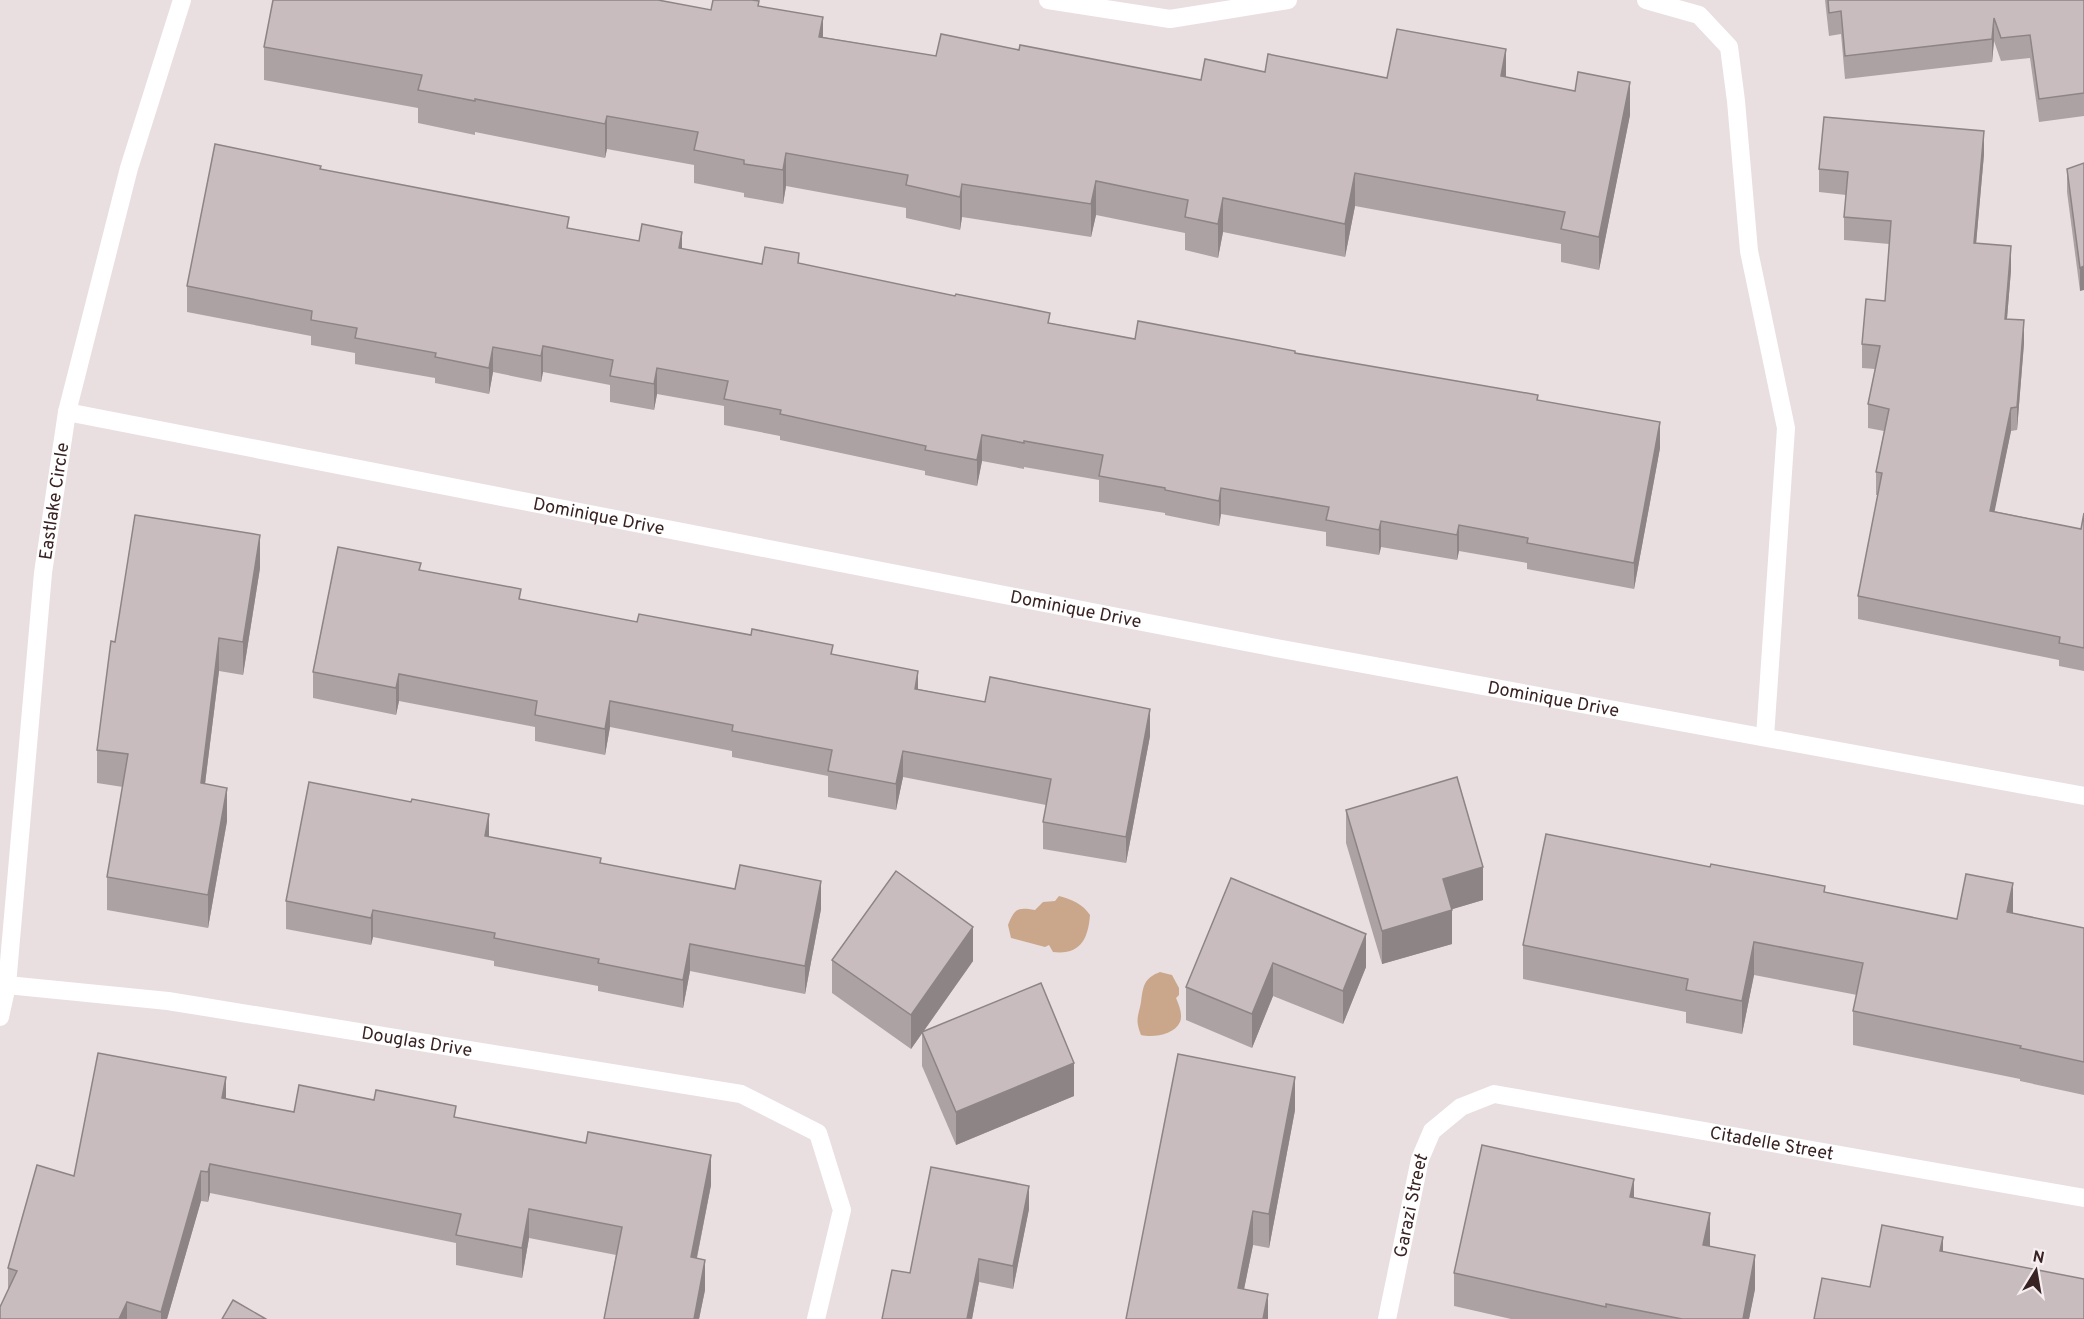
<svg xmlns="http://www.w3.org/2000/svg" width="2084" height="1319" viewBox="0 0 2084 1319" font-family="Overpass,sans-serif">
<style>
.water{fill:#caa78b}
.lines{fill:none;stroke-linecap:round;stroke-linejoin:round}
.street{stroke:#fff;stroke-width:18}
.wall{fill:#ada2a3}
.shaded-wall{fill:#8d8485}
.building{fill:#c9bcbe;stroke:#8d8485;stroke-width:1.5}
.labels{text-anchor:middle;stroke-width:5;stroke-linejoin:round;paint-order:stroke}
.street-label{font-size:18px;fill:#382222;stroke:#f6eff1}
</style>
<rect width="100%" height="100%" fill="#e9dfe1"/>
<!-- water -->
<g class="water">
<path d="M1059 896C1071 899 1083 904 1090 915 1088 940 1080 955 1053 952L1049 945 1045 947 1011 938 1008 925C1015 908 1018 907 1035 910L1043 902 1055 901Z"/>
<path d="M1160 972 1172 975 1179 988V995L1176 998C1179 1005 1183 1015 1180 1022 1174 1035 1153 1038 1141 1035 1135 1019 1138 1018 1141 1002 1143 986 1144 978 1160 972Z"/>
</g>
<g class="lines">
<!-- street -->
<g class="street">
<path d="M1048 0 1170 19 1288 0"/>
<path d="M1646 0 1699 15 1729 47 1736 101 1749 251 1786 428 1765 737"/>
<path id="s1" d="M67 412 1271 647 2084 796"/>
<path id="s2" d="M7 985 168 1001 741 1094 818 1133 842 1210 816 1319"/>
<path id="s3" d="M0 1017 7 985 43 573 67 412 129 168 182 0"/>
<path id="s4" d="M1387 1319 1420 1159 1432 1131 1461 1107 1494 1094 2084 1198"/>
</g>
</g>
<!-- wall -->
<g class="wall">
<path d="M1825 0H2084V116L2039 122 2030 58 2001 61 1994 41 1992 62 1845 79 1841 34 1829 36Z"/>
<path d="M759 6 823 37 936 56 1019 50 1201 80 1265 72 1387 78 1506 77 1630 115 1599 270 1561 262V244L1355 206 1345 257 1223 232 1218 258 1185 250V233L1096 215 1091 237 962 217 960 230 906 218V208L786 186 783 204 744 197V193L694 183V165L607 149 605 158 475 132V135L418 123V108L264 80V47Z"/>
<path d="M1984 154 1976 244 2011 270 2007 319 2024 343 2017 430 2011 431 1994 511 2081 529 2084 513V671L2059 666V660L1858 619V596L1878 495H1876V472L1884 431 1868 428V404L1875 369 1862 368V344L1885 301 1889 244 1844 240V217L1846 195 1819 192V169Z"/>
<path d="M2084 163 2080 291 2067 192V169Z"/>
<path d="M321 169 569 228 762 264 799 263 1050 323 1135 339 1295 353 1538 400 1660 448 1634 589 1527 569V563L1459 551 1457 560 1381 547 1379 555 1326 546V532L1221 514 1219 526 1165 515V513L1099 502V480L1024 467V469L982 461 977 486 925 475V471L780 440V436L724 425V406L657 394 654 410 610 402V385L543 372 541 382 493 372 489 394 435 383V378L355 364V353L311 345V336L187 312V286Z"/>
<path d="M260 568 243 675 219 671 205 784 227 821 208 928 107 910V877L123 787 97 783V750L115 642Z"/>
<path d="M421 570 521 599 637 622 833 655 918 689 1150 736 1126 863 1043 849V822L1046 805 903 777 896 810 828 797V776L732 757V751L610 727 605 755 535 741V727L399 701 396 715 313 698V672Z"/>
<path d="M1346 810 1483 900 1452 909V944L1382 964 1346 843Z"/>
<path d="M489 837 601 863 821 909 805 994 690 971 683 1008 598 991V986L494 966V961L373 937 371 945 286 929V901Z"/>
<path d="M1231 878 1366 967 1343 1024 1273 996 1252 1048 1186 1020V987Z"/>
<path d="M1825 892 1957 919 2013 913 2084 928V1095L2020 1081V1079L1853 1045V1011L1857 995 1754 975 1742 1034 1686 1023V1012L1523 979V945Z"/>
<path d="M832 960 973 961 911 1049 832 993Z"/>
<path d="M922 1032 1074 1096 956 1145 922 1066Z"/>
<path d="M226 1099 294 1112 456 1117 711 1185 697 1258 705 1290 699 1319H604L616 1255 529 1238 522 1278 456 1265V1243L210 1193 208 1202 201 1201 167 1319H0L8 1291V1268Z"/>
<path d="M1295 1110 1269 1248 1253 1245 1244 1289 1268 1319H1126Z"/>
<path d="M1634 1198 1710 1246 1755 1289 1749 1319H1511L1454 1306V1273Z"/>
<path d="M1029 1209 1013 1289 979 1282 972 1319H882L910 1273Z"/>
</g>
<!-- shaded-wall -->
<g class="shaded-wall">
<path d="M823 17V51L819 37Z"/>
<path d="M1994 18V41L1992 62V39Z"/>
<path d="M1506 49V83L1501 76Z"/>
<path d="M1630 82V115L1599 270V237Z"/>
<path d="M607 116V149L605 158V124Z"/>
<path d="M1984 131V154L1974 267V243Z"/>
<path d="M786 153V186L783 204V170Z"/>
<path d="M1355 173V206L1345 257V224Z"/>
<path d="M1096 181V215L1091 237V204Z"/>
<path d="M962 184V217L960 230V197Z"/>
<path d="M1223 198V232L1218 258V224Z"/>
<path d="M682 232V258L679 248Z"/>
<path d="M2011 246V270L2005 342V319Z"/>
<path d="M2084 266V290L2080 291V268Z"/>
<path d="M2024 320V343L2017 430V407Z"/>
<path d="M543 346V372L541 382V356Z"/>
<path d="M493 347V372L489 394V368Z"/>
<path d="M657 368V394L654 410V384Z"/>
<path d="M2011 408V431L1990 534V511Z"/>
<path d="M1660 422V448L1634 589V563Z"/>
<path d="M982 435V461L977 486V460Z"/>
<path d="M1221 488V514L1219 526V501Z"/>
<path d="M1381 521V547L1379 555V530Z"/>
<path d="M1459 525V551L1457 560V535Z"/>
<path d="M260 535V568L243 675V642Z"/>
<path d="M219 638V671L201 816V783Z"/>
<path d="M918 671V697L915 689Z"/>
<path d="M399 674V701L396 715V688Z"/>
<path d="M610 701V727L605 755V729Z"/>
<path d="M1150 709V736L1126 863V837Z"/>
<path d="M903 751V777L896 810V784Z"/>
<path d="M227 788V821L208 928V895Z"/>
<path d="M489 814V841L485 836Z"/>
<path d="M1483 867V900L1443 912V879Z"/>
<path d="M821 881V909L805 994V966Z"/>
<path d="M2013 883V916L2007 912Z"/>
<path d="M373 910V937L371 945V918Z"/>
<path d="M1452 910V944L1382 964V931Z"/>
<path d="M973 927V961L911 1049V1015Z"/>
<path d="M1366 934V967L1343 1024V991Z"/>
<path d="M1754 942V975L1742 1034V1001Z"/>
<path d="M690 944V971L683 1008V980Z"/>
<path d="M1273 963V996L1252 1048V1014Z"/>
<path d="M1074 1063V1096L956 1145V1112Z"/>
<path d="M226 1077V1107L222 1098Z"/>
<path d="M1295 1077V1110L1269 1248V1214Z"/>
<path d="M711 1155V1185L691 1287V1257Z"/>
<path d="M210 1164V1193L208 1202V1172Z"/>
<path d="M201 1171V1201L167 1319H161V1312Z"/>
<path d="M1634 1179V1212L1630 1197Z"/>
<path d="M1029 1186V1209L1013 1289V1266Z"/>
<path d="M529 1209V1238L522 1278V1248Z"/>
<path d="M1253 1211V1245L1238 1319V1288Z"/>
<path d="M1710 1213V1246L1703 1245Z"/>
<path d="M1943 1237V1270L1940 1251Z"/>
<path d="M1755 1255V1289L1749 1319H1743Z"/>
<path d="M979 1259V1282L972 1319H967Z"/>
<path d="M705 1260V1290L699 1319H694Z"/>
<path d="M1268 1294V1319H1263Z"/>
<path d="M127 1302V1319H119Z"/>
</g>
<!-- building -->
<g class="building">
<path d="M273 0H658L711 10 713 0H752L759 1 758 6 823 17 819 37 936 56 941 34 1019 50 1020 45 1201 80 1205 59 1265 72 1268 54 1387 78 1397 29 1506 49 1501 76 1575 91 1578 72 1630 82 1599 237 1561 229 1565 212 1355 173 1345 224 1223 198 1218 224 1185 217 1188 200 1096 181 1091 204 962 184 960 197 906 185 908 175 786 153 783 170 744 164V160L694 150 698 132 607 116 605 124 475 99V101L418 90 422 75 264 47Z"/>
<path d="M1828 0H2084V93L2039 99 2030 35 2001 38 1994 18 1992 39 1845 56 1841 11 1829 13Z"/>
<path d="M1824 117 1984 131 1974 243 2011 246 2005 319 2024 320 2017 407 2011 408 1990 511 2081 529 2084 513V648L2059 643 2060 637 1858 596 1882 473 1876 472 1889 409 1868 404 1880 346 1862 344 1866 299 1885 301 1891 221 1844 217 1848 172 1819 169Z"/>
<path d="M215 144 321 166 320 169 569 217 567 228 639 241 642 224 682 232 679 248 762 264 765 247 799 253 798 263 955 296 956 294 1050 313 1048 323 1135 339 1138 321 1295 351V353L1538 395 1537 400 1660 422 1634 563 1527 543 1528 538 1459 525 1457 535 1381 521 1379 530 1326 520 1329 507 1221 488 1219 501 1165 490V488L1099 476 1103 455 1024 441V443L982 435 977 460 925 450 926 446 780 414 781 410 724 399 728 381 657 368 654 384 610 376 613 360 543 346 541 356 493 347 489 368 435 357 436 353 355 338 357 328 311 320 312 311 187 286Z"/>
<path d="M2084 163V266L2080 268 2067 169Z"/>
<path d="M135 515 260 535 243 642 219 638 201 783 227 788 208 895 107 877 128 754 97 750 111 641 115 642Z"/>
<path d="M338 547 421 563 419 570 521 589 519 599 637 622 639 614 751 635 752 629 833 645 831 654 918 671 915 689 985 702 990 677 1150 709 1126 837 1043 822 1051 779 903 751 896 784 828 771 832 750 732 731 733 725 610 701 605 729 535 715 537 701 399 674 396 688 313 672Z"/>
<path d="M1457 777 1483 867 1443 879 1452 910 1382 931 1346 810Z"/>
<path d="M309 782 411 802 412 799 489 814 485 836 601 858 600 863 735 889 740 865 821 881 805 966 690 944 683 980 598 963 599 959 494 938 495 933 373 910 371 918 286 901Z"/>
<path d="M1546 834 1710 867 1711 864 1825 886 1824 892 1957 919 1966 874 2013 883 2007 912 2084 928V1062L2020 1048 2021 1046 1853 1011 1863 963 1754 942 1742 1001 1686 990 1688 979 1523 945Z"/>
<path d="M896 871 973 927 911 1015 832 960Z"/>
<path d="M1231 878 1366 934 1343 991 1273 963 1252 1014 1186 987Z"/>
<path d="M1041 983 1074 1063 956 1112 922 1032Z"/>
<path d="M98 1053 226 1077 222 1098 294 1112 299 1085 374 1100 376 1090 456 1106 454 1117 586 1143 588 1132 711 1155 691 1257 705 1260 694 1319H604L622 1227 529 1209 522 1248 456 1235 461 1214 210 1164 208 1172 201 1171 161 1312 127 1302 119 1319H0V1307L17 1271 8 1268 37 1165 74 1176Z"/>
<path d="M1178 1054 1295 1077 1269 1214 1253 1211 1238 1288 1268 1294 1263 1319H1126Z"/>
<path d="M1482 1145 1634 1179 1630 1197 1710 1213 1703 1245 1755 1255 1743 1319H1682L1606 1304V1307L1454 1273Z"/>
<path d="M931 1167 1029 1186 1013 1266 979 1259 967 1319H882L892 1270 910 1273Z"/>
<path d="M1882 1225 1943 1237 1940 1251 2084 1279V1319H1814L1822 1278 1870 1287Z"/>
<path d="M233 1300 266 1319H222Z"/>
</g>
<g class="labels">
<!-- street labels -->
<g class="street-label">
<text dy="6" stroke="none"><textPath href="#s3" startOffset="519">Eastlake Circle</textPath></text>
<text dy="6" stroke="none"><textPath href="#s1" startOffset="542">Dominique Drive</textPath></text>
<text dy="6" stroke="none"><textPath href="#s1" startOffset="1028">Dominique Drive</textPath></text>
<text dy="6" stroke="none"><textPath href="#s1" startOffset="1514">Dominique Drive</textPath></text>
<text dy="6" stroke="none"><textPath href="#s2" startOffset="414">Douglas Drive</textPath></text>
<text dy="6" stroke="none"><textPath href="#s4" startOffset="549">Citadelle Street</textPath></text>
<text dy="6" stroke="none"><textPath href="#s4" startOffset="116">Garazi Street</textPath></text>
</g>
</g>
<!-- north arrow -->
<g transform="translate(2036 1271) rotate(11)" stroke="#f6eff1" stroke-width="4.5" paint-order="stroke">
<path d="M0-4.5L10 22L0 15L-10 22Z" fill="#382222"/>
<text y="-9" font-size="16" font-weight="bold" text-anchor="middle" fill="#382222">N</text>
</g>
</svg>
